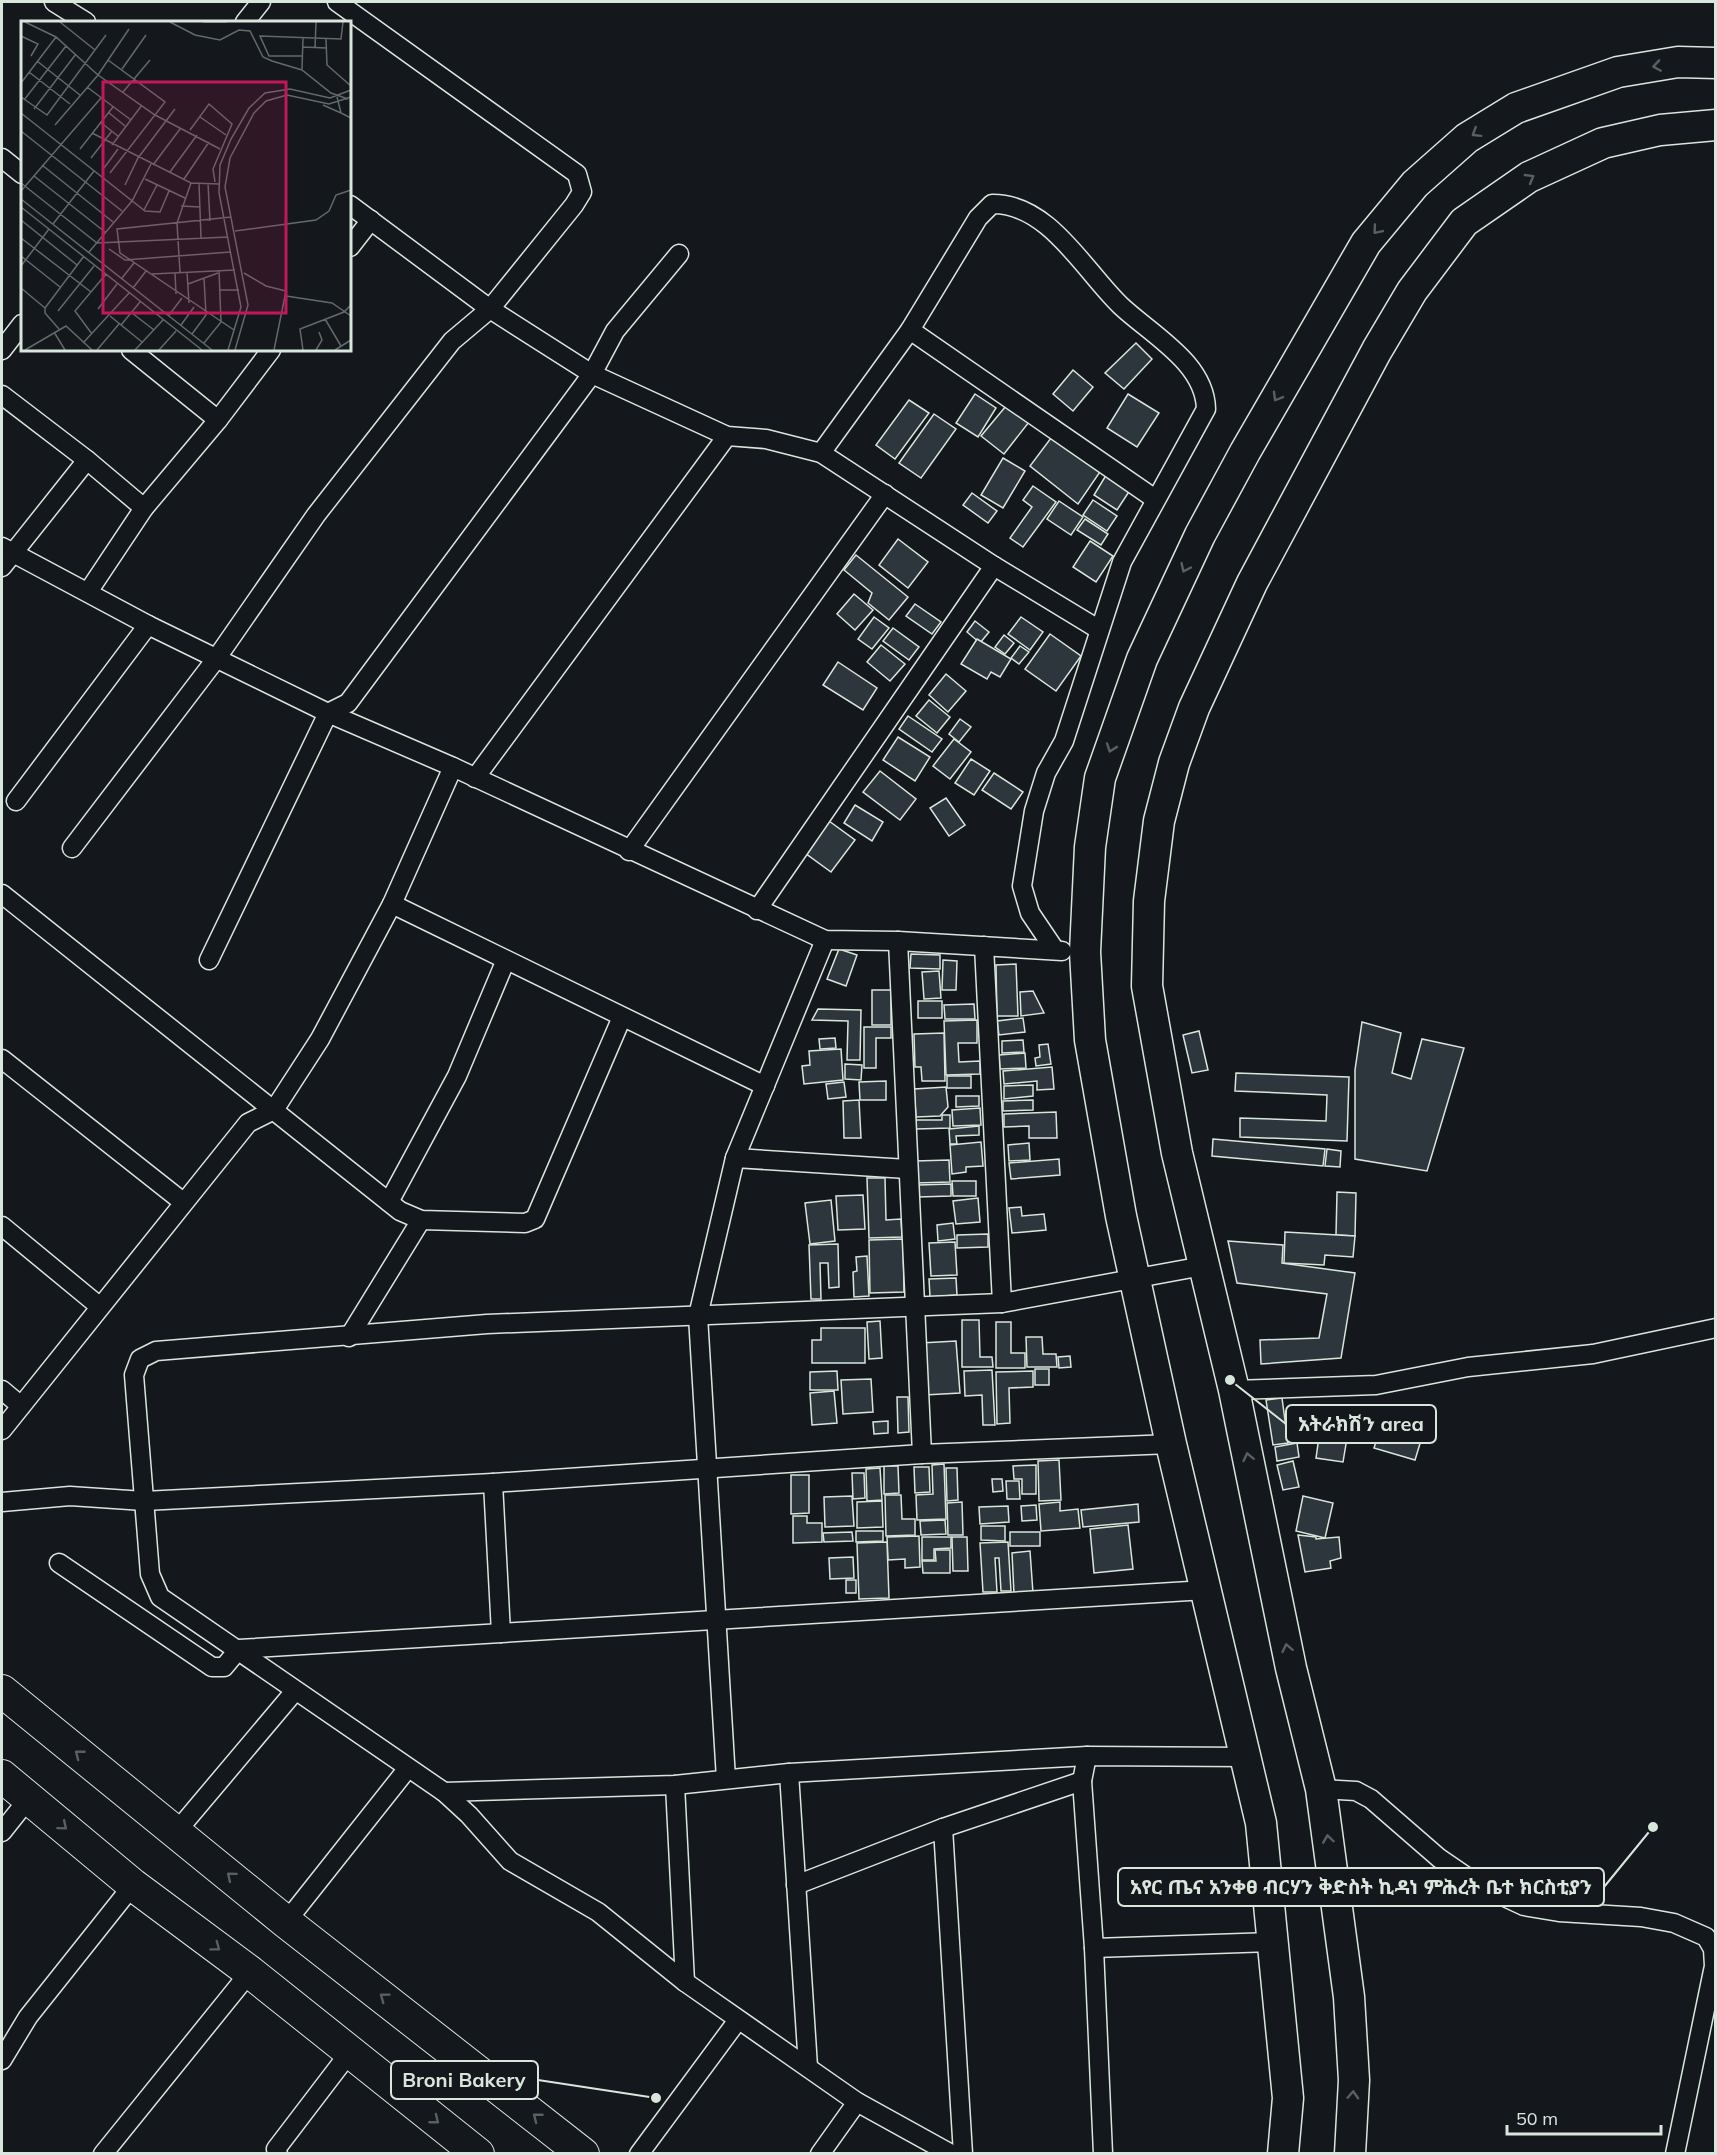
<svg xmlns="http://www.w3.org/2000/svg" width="1717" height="2155" viewBox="0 0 1717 2155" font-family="Mulish,'Noto Sans Ethiopic',sans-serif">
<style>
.building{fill:#2c363c;stroke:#d8e6dc;stroke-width:1.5}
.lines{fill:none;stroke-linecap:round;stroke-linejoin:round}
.minor-casing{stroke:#d8e6dc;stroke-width:21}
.primary-casing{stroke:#d8e6dc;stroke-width:33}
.trunk-casing{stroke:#d8e6dc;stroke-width:34}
.minor{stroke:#14181c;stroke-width:18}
.primary{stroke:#14181c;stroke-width:30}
.trunk{stroke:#14181c;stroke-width:32}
.oneway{stroke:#59605f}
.inset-road{fill:none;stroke:#626a69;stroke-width:1.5}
.view{fill:#c2185b;fill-opacity:0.15;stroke:#c2185b;stroke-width:3}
.inset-edge{fill:none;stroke:#d8e6dc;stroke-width:3}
.leader{fill:none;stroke:#d8e6dc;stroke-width:2}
.callout-dot{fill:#d8e6dc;stroke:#14181c;stroke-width:2}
.callout{fill:#14181c;stroke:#d8e6dc;stroke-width:2}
.callout-label{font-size:20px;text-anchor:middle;font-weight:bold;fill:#d8e6dc}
</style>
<rect width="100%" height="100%" fill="#14181c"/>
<!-- building -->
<g class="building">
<path d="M1136 343 1152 359 1124 389 1105 373Z"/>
<path d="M1073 370 1093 387 1073 411 1053 394Z"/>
<path d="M975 394 996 408 978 437 956 423Z"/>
<path d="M1128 394 1159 413 1137 447 1107 428Z"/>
<path d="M909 400 929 413 895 459 876 445Z"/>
<path d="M1006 406 1029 422 1004 454 981 436Z"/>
<path d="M934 414 956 429 921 478 899 463Z"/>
<path d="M1054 434 1102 469 1078 504 1030 466Z"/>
<path d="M1003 458 1025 471 1003 508 981 495Z"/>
<path d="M1108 472 1134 484 1117 510 1094 495Z"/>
<path d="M1033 486 1056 502 1023 547 1010 538 1032 507 1023 500Z"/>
<path d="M972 493 997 511 988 523 963 505Z"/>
<path d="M1093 500 1117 516 1107 531 1083 515Z"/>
<path d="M1059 501 1083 517 1071 535 1047 519Z"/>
<path d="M1085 519 1108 534 1101 545 1077 530Z"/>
<path d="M898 539 928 562 908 588 879 565Z"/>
<path d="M1090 541 1113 556 1096 582 1073 567Z"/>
<path d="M856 555 908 597 889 620 868 603 872 593 844 570Z"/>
<path d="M854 594 873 610 855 630 837 614Z"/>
<path d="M915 604 941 622 932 634 906 616Z"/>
<path d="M874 617 889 628 872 649 858 639Z"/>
<path d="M1021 617 1043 632 1030 650 1008 634Z"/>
<path d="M975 621 989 632 980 643 967 632Z"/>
<path d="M893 628 919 647 909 660 883 641Z"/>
<path d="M1050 634 1081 656 1056 691 1025 669Z"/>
<path d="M1004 635 1014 643 1005 654 995 647Z"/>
<path d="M977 639 1011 659 1000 677 991 672 987 679 961 664Z"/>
<path d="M881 645 905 664 890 681 867 662Z"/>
<path d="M1020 646 1029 652 1019 664 1011 658Z"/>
<path d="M838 662 877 688 863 710 823 685Z"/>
<path d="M946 674 966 691 948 712 929 695Z"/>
<path d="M929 700 950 717 937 733 916 716Z"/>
<path d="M908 716 942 739 932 752 899 729Z"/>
<path d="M960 719 971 727 959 742 949 734Z"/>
<path d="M898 737 930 757 915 781 883 760Z"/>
<path d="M954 739 971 752 950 779 933 766Z"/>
<path d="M971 759 990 771 974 795 955 783Z"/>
<path d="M880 771 916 799 900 820 863 792Z"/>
<path d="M994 773 1023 792 1011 809 982 790Z"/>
<path d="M946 798 965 825 949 836 930 808Z"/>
<path d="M855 805 883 822 872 841 844 823Z"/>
<path d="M829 821 855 840 831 872 805 853Z"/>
<path d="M839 949 857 955 846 986 827 979Z"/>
<path d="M911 954 940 955V969L910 968Z"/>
<path d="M943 960 957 961 956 990H942Z"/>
<path d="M1016 964 1018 1016H997L996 965Z"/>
<path d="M939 971 941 998 924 999 922 972Z"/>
<rect x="872" y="990" width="19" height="35"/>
<path d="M1033 991 1044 1013 1021 1016 1020 992Z"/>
<rect x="918" y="1001" width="24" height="17"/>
<path d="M974 1004 975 1019H945L944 1005Z"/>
<path d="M818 1009 861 1010 860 1060H847L848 1021 812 1020Z"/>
<path d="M1023 1018 1025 1032 999 1035 997 1021Z"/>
<path d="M977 1020V1043H958L959 1062 980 1061V1074L946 1075 944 1021Z"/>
<path d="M1362 1022 1401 1033 1392 1073 1411 1079 1422 1039 1464 1048 1427 1171 1355 1159V1070Z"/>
<path d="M864 1027H891V1038H876V1068H864Z"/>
<path d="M1199 1031 1208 1070 1192 1073 1183 1035Z"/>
<path d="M944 1033 945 1081H922L921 1067H915L914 1034Z"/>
<path d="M835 1038 836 1048 820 1049 819 1039Z"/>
<path d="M1023 1040 1024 1052 1002 1053V1041Z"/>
<path d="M1048 1044 1051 1064 1036 1066 1035 1058 1040 1057 1039 1045Z"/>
<path d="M841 1049 843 1080 804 1084 802 1066 810 1065 809 1051Z"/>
<path d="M1025 1053 1026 1068 1000 1069 999 1055Z"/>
<path d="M845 1064 862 1065 861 1080 845 1079Z"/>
<path d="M1052 1067 1054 1089 1037 1090V1081L1004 1084 1003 1071Z"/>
<path d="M1236 1073 1349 1077 1347 1141 1240 1137V1118L1326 1121 1327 1095 1235 1091Z"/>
<rect x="947" y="1076" width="24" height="12"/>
<path d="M886 1081V1100H860L859 1082Z"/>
<path d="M844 1082 846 1097 828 1099 826 1084Z"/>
<path d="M1033 1085V1096L1004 1099V1086Z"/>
<path d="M946 1087 948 1107 940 1116 916 1117 914 1089Z"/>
<path d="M956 1096H979V1106L956 1107Z"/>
<path d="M859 1100 861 1138H844L843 1101Z"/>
<path d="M1033 1100V1110L1003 1111V1101Z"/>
<path d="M980 1108 981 1125 953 1126 952 1110Z"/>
<path d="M1056 1112 1057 1138H1029V1126L1004 1127V1114Z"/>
<path d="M942 1115H950V1128L916 1129V1120H942Z"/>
<path d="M979 1126V1135L956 1136 957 1144H950L949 1129Z"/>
<path d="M1213 1139 1325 1149 1323 1166 1212 1156Z"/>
<path d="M981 1142 983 1166 966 1167V1172L952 1174 950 1145Z"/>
<path d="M1029 1143 1030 1160 1009 1161 1008 1145Z"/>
<path d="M1327 1149 1341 1151 1340 1167 1325 1166Z"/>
<path d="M1059 1159 1060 1175 1011 1179 1009 1163Z"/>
<path d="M949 1160 950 1182 916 1183 915 1161Z"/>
<path d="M867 1178H885L886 1220 901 1219 902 1237 869 1238Z"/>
<path d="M952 1181H976V1196H953Z"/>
<path d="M951 1184V1196L918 1197V1185Z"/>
<path d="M1337 1192 1356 1193 1355 1236 1336 1235Z"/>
<path d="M863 1195 865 1229 838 1230 836 1196Z"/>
<path d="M978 1198 980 1222 956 1224 953 1201Z"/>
<path d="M831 1200 835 1241 810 1244 805 1203Z"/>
<path d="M1021 1207 1022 1216 1044 1214 1046 1230 1012 1233 1009 1208Z"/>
<path d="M953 1223 955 1239 938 1241 937 1225Z"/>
<path d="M1285 1232 1355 1236 1353 1257 1325 1255 1324 1265 1284 1263Z"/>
<path d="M988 1234V1247L957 1248V1235Z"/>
<path d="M903 1239 904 1292 870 1293 869 1240Z"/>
<path d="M1228 1241 1283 1245 1282 1263 1355 1273 1341 1358 1261 1364 1260 1340 1319 1338 1327 1294 1237 1283Z"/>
<path d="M955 1242 957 1275 931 1276 929 1243Z"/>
<path d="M838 1244 839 1287 829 1288 828 1263H820L821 1299H811L809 1245Z"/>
<path d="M867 1256 869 1296 854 1297 853 1272 857 1271 856 1257Z"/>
<path d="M956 1278 957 1295 930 1297 929 1279Z"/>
<path d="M962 1320H979L980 1357H992L993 1367H962Z"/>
<path d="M880 1321 882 1358 869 1359 867 1322Z"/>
<path d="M996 1322H1011V1353H1025V1368H996Z"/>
<path d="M821 1328H865V1363H812V1340H821Z"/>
<path d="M1026 1337H1042L1043 1354H1056L1057 1367H1027Z"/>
<path d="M956 1341 960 1393 925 1395 921 1343Z"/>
<path d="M1070 1356 1071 1367 1059 1368 1058 1357Z"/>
<rect x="1035" y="1369" width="14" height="16"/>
<path d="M992 1370 995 1425H983L982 1395 965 1396 964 1371Z"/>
<path d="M837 1371 838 1390H810V1372Z"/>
<path d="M1033 1371V1387L1009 1388 1010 1423 997 1424 996 1372Z"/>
<path d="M871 1379 873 1412 843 1414 841 1380Z"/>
<path d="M834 1391 837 1423 812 1425 810 1393Z"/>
<path d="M897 1397H908L909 1432 898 1433Z"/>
<path d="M1282 1398 1288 1443 1273 1445 1266 1400Z"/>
<path d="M1322 1416 1350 1420 1343 1462 1316 1458Z"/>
<path d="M888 1421V1433L874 1434 873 1422Z"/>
<path d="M1381 1425 1422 1437 1415 1460 1374 1448Z"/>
<path d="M1297 1443 1299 1457 1277 1461 1275 1447Z"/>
<path d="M1059 1460 1061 1500 1039 1501 1038 1461Z"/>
<path d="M1293 1461 1299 1487 1283 1490 1277 1465Z"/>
<path d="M944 1464 946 1519 917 1520 916 1495 933 1494 932 1465Z"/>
<path d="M1036 1465V1494H1022V1479H1014L1013 1466Z"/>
<path d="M884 1466H898L899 1493 884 1494Z"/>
<path d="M914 1467H929L930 1492 915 1493Z"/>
<path d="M880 1468 882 1500 867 1501 866 1469Z"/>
<path d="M946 1468H957L958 1500 947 1501Z"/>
<path d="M852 1473H864L865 1498 853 1499Z"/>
<path d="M791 1475H809V1513L791 1514Z"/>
<path d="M992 1479H1002L1003 1491 993 1492Z"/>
<path d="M1006 1481H1019L1020 1499H1007Z"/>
<path d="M885 1495H901L902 1519H915V1535L886 1536Z"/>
<path d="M852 1496 854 1526 825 1527 824 1497Z"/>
<path d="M1303 1496 1333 1503 1325 1538 1296 1531Z"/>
<path d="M882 1501 883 1527 857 1528V1502Z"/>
<path d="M962 1502 963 1535H948L947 1503Z"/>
<path d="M1060 1502V1511L1078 1509 1080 1528 1041 1531 1039 1504Z"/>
<path d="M1138 1504 1139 1522 1083 1527 1081 1510Z"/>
<path d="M1036 1505 1037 1520 1022 1521 1021 1506Z"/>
<path d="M1008 1506 1009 1522 980 1524 979 1507Z"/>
<path d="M793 1516H807V1523H822V1542L793 1543Z"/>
<path d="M945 1520 946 1534 921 1535 920 1521Z"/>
<path d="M1128 1525 1133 1569 1094 1573 1090 1529Z"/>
<path d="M981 1526H1005V1541L981 1540Z"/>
<path d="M856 1531H883V1541L856 1542Z"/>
<path d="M852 1532 853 1541 824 1542 823 1533Z"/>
<rect x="1010" y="1532" width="30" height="14"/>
<path d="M1298 1535 1316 1537V1539L1339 1537 1341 1558 1330 1561 1331 1568 1305 1572Z"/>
<path d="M919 1536 920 1567 905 1568V1559L888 1560 887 1537Z"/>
<path d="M922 1537H951V1548L934 1549V1560H922Z"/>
<path d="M952 1537H967L968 1571H953Z"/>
<path d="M887 1542 889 1598 859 1599 857 1543Z"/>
<path d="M1008 1542 1011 1591H1001L999 1558H995L997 1592H983L980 1543Z"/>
<path d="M935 1550H950V1573H923L922 1561H936Z"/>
<path d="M1030 1551 1033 1593 1014 1594 1012 1553Z"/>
<path d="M853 1557 854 1578 830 1579 829 1558Z"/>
<rect x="846" y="1580" width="10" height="13"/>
</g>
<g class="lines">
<defs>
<g id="minor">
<path d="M54 2 86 22"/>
<path d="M245 22 261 2"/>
<path d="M2 158 22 174"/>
<path d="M350 205 490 309 592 374 727 436 766 439 821 453 994 566 1098 629"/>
<path d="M350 247 371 220"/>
<path d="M910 330 1155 499"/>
<path d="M2 350 22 324"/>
<path d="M131 350 218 420"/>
<path d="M2 395 87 460 144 508"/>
<path d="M821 453 910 330 978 218 992 204C1049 203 1085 272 1121 306 1152 335 1205 363 1206 409L1122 562 1064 741 1046 773 1034 811 1022 886 1030 913 1055 950"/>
<path d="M2 547 148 625 328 713 453 767 825 940 898 941 1062 951"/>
<path d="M2 567 87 460"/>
<path d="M88 592 144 508 218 420 271 350"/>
<path d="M475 778 727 436"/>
<path d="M16 801 148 625"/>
<path d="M72 848 216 659 316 515 452 341 490 309 574 205 582 192 577 174 337 2"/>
<path d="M629 851 885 494"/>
<path d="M2 894 400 1211 421 1220 525 1223 535 1219 622 1017"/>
<path d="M392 904 765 1086"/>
<path d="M757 910 994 566"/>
<path d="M898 941 922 1454"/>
<path d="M984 946 1002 1303"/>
<path d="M209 960 328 713 348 703 592 374 615 331 679 254"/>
<path d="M2 1059 183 1202"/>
<path d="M735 1158 907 1169"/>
<path d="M389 1202 457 1076 505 962"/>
<path d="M2 1226 99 1306"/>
<path d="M349 1337 421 1220"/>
<path d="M2 1390 21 1406"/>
<path d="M1234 1390 1376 1385 1468 1367 1593 1354 1716 1328"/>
<path d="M2 1430 248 1123 274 1110 320 1039 392 904 453 767"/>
<path d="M493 1483 501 1633"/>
<path d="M2 1502 70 1496 144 1501 493 1483 922 1454 1171 1444"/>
<path d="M59 1563 212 1667H224L239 1649 1206 1590"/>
<path d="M1087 1756 1082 1781 1094 1948 1103 2154"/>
<path d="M789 1773 808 2067"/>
<path d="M726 1779 698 1316 735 1158 825 940"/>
<path d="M675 1785 685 1982"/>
<path d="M1321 1789 1356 1791 1371 1799 1439 1858 1477 1884 1524 1906 1559 1912 1641 1917 1674 1923 1706 1937 1713 1949 1714 1966 1675 2154"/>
<path d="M444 1792 675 1785 789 1773 1087 1756 1247 1757"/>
<path d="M943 1828 963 2154"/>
<path d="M177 1831 295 1691"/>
<path d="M2 1832 29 1798"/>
<path d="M796 1885 943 1828 1082 1781"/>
<path d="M286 1922 408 1768"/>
<path d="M1094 1948 1274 1942"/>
<path d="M2 2060 28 2017 133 1885"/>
<path d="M103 2154 250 1972"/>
<path d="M278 2154 276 2149 350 2052"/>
<path d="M639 2154 738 2020"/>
<path d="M820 2154 857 2102"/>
<path d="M951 2154 857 2102 685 1982 598 1912 510 1861 469 1815 444 1792 160 1597 150 1574 134 1375 140 1359 156 1351 487 1324 1002 1303 1203 1266"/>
</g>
<g id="primary">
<path d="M1283 2154 1288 2098 1261 1823 1171 1444 1121 1216 1090 1040 1085 952 1090 847 1100 778 1142 659 1200 535 1245 452 1366 243 1415 184 1467 138 1516 108 1618 72 1678 62 1716 63"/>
<path d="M1350 2154 1354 2080 1349 1997 1321 1789 1291 1668 1234 1390 1177 1153 1147 986 1149 901 1159 821 1174 763 1194 708 1252 583 1377 350 1412 291 1464 222 1529 177 1603 143 1660 130 1716 125"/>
</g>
<g id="trunk">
<path d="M2 1691 286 1922 583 2154"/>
<path d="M2 1776 133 1885 250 1972 478 2154"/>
</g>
</defs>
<!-- minor casing -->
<use href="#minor" class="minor-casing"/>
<!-- primary casing -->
<use href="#primary" class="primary-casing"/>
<!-- trunk casing -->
<use href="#trunk" class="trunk-casing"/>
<!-- minor -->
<use href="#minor" class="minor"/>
<!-- primary -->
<use href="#primary" class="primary"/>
<!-- trunk -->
<use href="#trunk" class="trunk"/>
</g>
<!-- one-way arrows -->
<defs><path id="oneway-chevron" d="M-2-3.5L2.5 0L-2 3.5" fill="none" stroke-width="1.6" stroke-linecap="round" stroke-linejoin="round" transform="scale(1.5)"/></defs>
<g class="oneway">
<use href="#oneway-chevron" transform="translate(1657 66) rotate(171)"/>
<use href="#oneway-chevron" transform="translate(1476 133) rotate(148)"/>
<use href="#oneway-chevron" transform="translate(1530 178) rotate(-30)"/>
<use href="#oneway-chevron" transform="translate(1377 230) rotate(130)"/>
<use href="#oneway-chevron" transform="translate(1277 397) rotate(120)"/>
<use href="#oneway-chevron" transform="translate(1185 568) rotate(115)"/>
<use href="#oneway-chevron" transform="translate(1111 748) rotate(109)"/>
<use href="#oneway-chevron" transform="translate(1248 1457) rotate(-102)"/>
<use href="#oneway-chevron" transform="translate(1287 1648) rotate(-102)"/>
<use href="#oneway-chevron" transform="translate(79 1754) rotate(-142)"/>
<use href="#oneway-chevron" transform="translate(63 1826) rotate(40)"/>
<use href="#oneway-chevron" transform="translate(1328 1839) rotate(-98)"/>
<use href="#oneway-chevron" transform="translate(231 1876) rotate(-140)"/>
<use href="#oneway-chevron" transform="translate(216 1947) rotate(37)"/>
<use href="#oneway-chevron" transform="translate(384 1997) rotate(-143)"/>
<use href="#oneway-chevron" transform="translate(1353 2095) rotate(-87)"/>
<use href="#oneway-chevron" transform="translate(537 2117) rotate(-142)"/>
<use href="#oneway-chevron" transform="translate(435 2120) rotate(38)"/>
</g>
<!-- overview -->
<g transform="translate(21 21)">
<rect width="330" height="330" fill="#14181c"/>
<path class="inset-road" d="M4 1 35 16 77 54 134 94 199 128M39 1 74 29M149 1 174 14 199 19 218 9 229 10 242 36 251 40M182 1H206M0 15 17 23 10 35M305 18 306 44 330 65M282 26 305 27M294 27 295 1M281 35H248L239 15 320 18 322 1M87 39 144 81 89 152M16 40 59 74M251 40 281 49 310 72 327 78M101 48 125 14M281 48 282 17M8 51 49 83M0 62 35 16M66 66 110 99M102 71 129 39M0 76 26 94 85 14M316 76 320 92 330 97M3 79 45 25M302 84 320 92M13 88 55 33M87 91 104 105M0 92 124 190 139 191 148 170M179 96 205 114M79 101 97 115M34 104 77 54 108 8M169 109 188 83 211 103 192 148 194 161M0 110 101 190M71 112 170 162 198 163M91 124 121 84M59 128 92 86M70 137 91 110M21 144 92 201M132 144 159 108M83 147 97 128M149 151 176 114M13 155 84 211M124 158 164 177M163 158 188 121M0 162 76 222 207 216M178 162 180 217M187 162 189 200M104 164 117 137 154 88M0 170 80 77M0 178 191 329M160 185 179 186M0 186 181 329M123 189 136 164M210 196 96 208 99 232 213 309M0 199 56 244M32 203 73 150M214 210 295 199 308 190 315 174 330 169M0 217 70 271M88 228 104 239 209 231M68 231 111 180 130 143M0 235 39 266M0 245 28 208M159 251 156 202 170 162M166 251 168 282M154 252 155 273M223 252 245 265 265 270 253 329M131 253 214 249M101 257 113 242M167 263 197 252M0 267 24 287V292L38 308M112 267 125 250M199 269H218M265 275 311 282 330 295M24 287 63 235M77 288 96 263M37 290 73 245M111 292 133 309M148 294 161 277M89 295 121 321M304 298 320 325M100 304 119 281M160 304 173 286M33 311 44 329M71 313 54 290 85 253M171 313 185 294 183 257M62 322 108 272M183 322 200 301 198 249M4 329 45 305 71 329M76 329 98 303M114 329 142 299M138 329 155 310M207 329 220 286 198 172 199 144 210 118 228 87 244 72 269 68 309 77 330 69M214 329 227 284 204 166 209 137 233 92 245 80 266 74 308 83 330 76M282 329 279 308 323 291 330 284M295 329 301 319 298 311M314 329 330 319"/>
<path class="view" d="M82 61H265V292H82Z"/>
<rect width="330" height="330" class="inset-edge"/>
</g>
<!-- callouts -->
<path class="leader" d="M1230 1380L1286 1424M1653 1827L1604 1887M656 2098L538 2080"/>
<g class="callout-dot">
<circle cx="1230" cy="1380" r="6"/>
<circle cx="1653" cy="1827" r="6"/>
<circle cx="656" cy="2098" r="6"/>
</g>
<g class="callout">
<rect x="1286" y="1405" width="150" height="38" rx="6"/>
<rect x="1118" y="1868" width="486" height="38" rx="6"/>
<rect x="391" y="2061" width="147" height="38" rx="6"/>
</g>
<g class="callout-label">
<text x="1361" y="1431">አትራክሽን area</text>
<text x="1361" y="1894">አየር ጤና አንቀፀ ብርሃን ቅድስት ኪዳነ ምሕረት ቤተ ክርስቲያን</text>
<text x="464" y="2087">Broni Bakery</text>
</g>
<!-- border -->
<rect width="1717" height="2155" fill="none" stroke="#d8e6dc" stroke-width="6"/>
<!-- scale -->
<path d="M1507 2125v9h154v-9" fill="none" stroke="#d8e6dc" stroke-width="3"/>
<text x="1516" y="2125" font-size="18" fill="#d8e6dc" stroke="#14181c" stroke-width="4.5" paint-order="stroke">50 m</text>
</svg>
